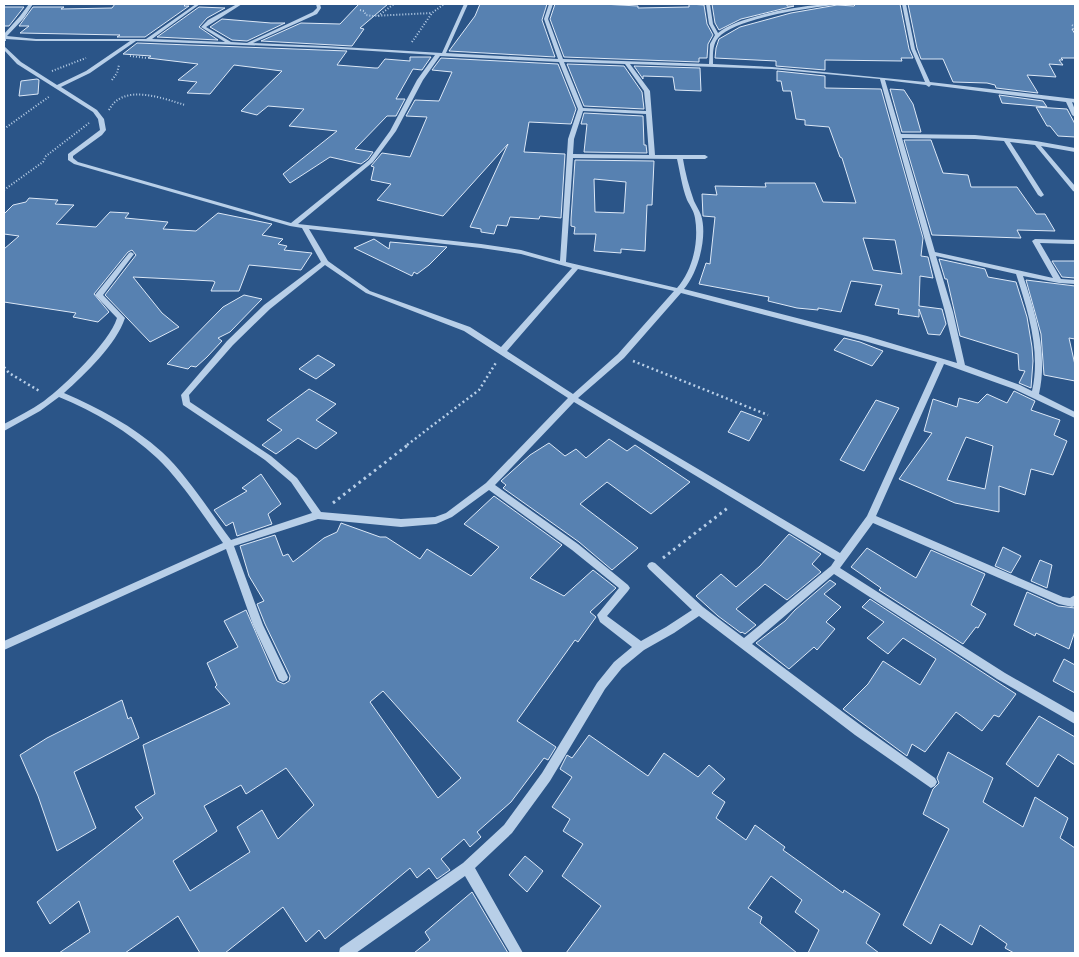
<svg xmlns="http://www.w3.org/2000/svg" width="1079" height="957" viewBox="0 0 1079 957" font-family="Jost,sans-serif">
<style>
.building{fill:#5781b1;stroke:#dce8f7;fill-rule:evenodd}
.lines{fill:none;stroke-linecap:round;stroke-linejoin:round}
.path-far2{stroke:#b8cfe8;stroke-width:2;stroke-dasharray:1 2;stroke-linecap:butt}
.path-far1{stroke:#b8cfe8;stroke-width:2.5;stroke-dasharray:2 3;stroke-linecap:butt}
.path{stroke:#b8cfe8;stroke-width:3;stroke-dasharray:2.5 4;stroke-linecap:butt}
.minor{fill:#b8cfe8;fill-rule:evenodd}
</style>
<rect width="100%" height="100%" fill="#2b5588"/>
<!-- building -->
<g class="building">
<path d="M115 4H186L184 6H189L145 37H117L120 35 20 33 29 26H19L33 7H64L61 9 112 8Z"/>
<path d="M359 4H388L360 28 364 29 352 46 261 41 301 23 340 24Z"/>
<path d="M480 4H547L542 20 555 57 449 51 475 16Z"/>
<path d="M555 4H602L638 6V8L689 7V4L704 5 707 24 713 35 708 44 707 58H699V62L564 57 550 19Z"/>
<path d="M712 4H787V6H794L741 19 719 30 715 23Z"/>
<path d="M856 4H900L909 49 913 58H901L902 61 825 60V70L776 66V61L715 58 716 48 719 39 740 27 791 13 837 5 854 6Z"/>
<path d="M908 4H1075V29H1072L1075 34V58H1061L1063 60H1059L1063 65 1049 64 1056 77 1027 75 1038 93 996 88 995 85 987 83 953 82 943 59H921L917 48Z"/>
<path d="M4 7H24L9 26H4Z"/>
<path d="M199 7 225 8 207 18 199 27 218 40 157 37Z"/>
<path d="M222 19 271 23H285L247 41 232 40 210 27Z"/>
<path d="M137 43 347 51 337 65 375 68H378L385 59 410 61V57H431L422 70 413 69 396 99H405L396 116H387L355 149 373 152 368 159 361 164 330 157 290 183 283 174 337 131 289 126 304 109 268 106 257 115 241 111 282 71 234 65 210 94 187 93 197 82 178 80 198 64 148 58 151 56 123 54Z"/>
<path d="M441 58 558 64 576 109 571 124 529 122 524 152 565 154 561 218 540 216 539 219 510 217 507 226 497 225 494 234 481 232V229L470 227 508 144 443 216 377 200 391 184 371 180 374 167 371 166 382 153 410 157 427 117 406 116 415 100 439 101 452 72 432 70Z"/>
<path d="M567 64 624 66 642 92 644 109 584 106Z"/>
<path d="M634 66 700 68 701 91 675 90 673 77 643 76V79Z"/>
<path d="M777 71 825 76V88L881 89 923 238 921 256 928 257 933 278 920 276 919 306 942 309 946 324 940 335 928 334 919 309V317L898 314 899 309 875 305 882 285 851 281 841 312 818 308V310L797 308 768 301 769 297 699 284 706 263 710 264 715 217 703 216 702 194 717 195 715 186 766 187 765 183H815L823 202 856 203 842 158 840 157 829 127 805 125V120L796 119 791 91H783L781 81H777ZM863 238 895 240 902 274 873 270Z"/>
<path d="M37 79 39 80 38 94 19 96 21 81Z"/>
<path d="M890 89 904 90 913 104 921 132H902Z"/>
<path d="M999 95 1043 101 1047 107 1002 103Z"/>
<path d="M1036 107 1067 109 1075 124V137L1058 136 1050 126H1047Z"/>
<path d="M584 113 643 116 644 145H646L647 153 584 152 587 124H581Z"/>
<path d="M904 140H931L943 173 968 175 971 187H1017L1036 214H1045L1055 231 1017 230 1021 238 932 235Z"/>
<path d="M575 160 654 161 652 205H647L645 251 621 249V253L594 251 596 234H574L575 227 571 226V219ZM594 179 626 182 624 213 595 212Z"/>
<path d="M29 198 58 200 55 204 74 205 56 224 96 227 110 212 129 213 125 218 168 222 163 229 196 231 218 213 272 224 262 235 283 239 278 244 287 246 284 250 312 253 301 270 249 265 239 291H211L215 282 213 281 133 277 162 313 179 327 150 342 105 295 136 255 132 250 128 252 94 294 109 312 98 322 73 317 76 313 4 302V249L19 236 4 234V214L13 205 26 202Z"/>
<path d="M374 239 389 249 390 242 447 247 429 265 417 274 414 272 412 276 354 248Z"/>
<path d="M939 259 985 269 988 277 1016 282 1027 317 1032 347 1033 361 1031 388 1019 383 1025 371 1019 370 1018 354 960 336 947 279H945Z"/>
<path d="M1052 261H1075V278L1062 277Z"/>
<path d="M1026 280 1075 286V339L1069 338 1075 365V381L1044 375 1041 334Z"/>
<path d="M244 295 262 299 230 332 218 338 222 341 207 357 196 367 191 366 188 369 167 364 223 307Z"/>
<path d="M844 338 860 342 883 351 872 366 834 350Z"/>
<path d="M318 355 335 365 316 379 299 369Z"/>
<path d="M309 389 336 404 316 420 337 433 316 449 298 438 276 454 262 445 282 430 267 420Z"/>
<path d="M1014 391 1035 401 1031 410 1060 420 1054 435 1067 441 1053 475 1031 469 1025 495 999 486V512L955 503 899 479 932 433 924 431 933 399 957 407 959 398 978 403 987 394 1007 403ZM966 437 993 446 985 489 947 480Z"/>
<path d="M876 400 899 408 864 471 840 460Z"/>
<path d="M741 411 762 419 749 441 728 432Z"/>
<path d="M609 439 627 451 635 445 690 482 651 514 607 482 580 504 638 548 612 570 579 542 503 488 506 485 501 481 530 455 549 443 565 456 576 449 586 458Z"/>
<path d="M261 474 281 504 268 514 272 524 237 536 233 522 226 526 214 510 247 491 242 488Z"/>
<path d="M494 496 562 545 530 578 564 596 593 570 616 588 590 612 596 617 578 642 575 640 517 721 556 747 548 760 544 758 511 802 477 832 481 837 470 847 464 839 441 859 450 870 437 879 429 868 417 878 410 868 325 939 319 930 306 942 283 907 225 953H200L178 916 125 953H59L90 932 79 901 50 924 37 902 143 818 135 807 155 794 143 745 230 704 215 687 217 685 207 663 238 647 224 621 246 610 277 681 284 684 289 681 290 676 265 624 257 604 264 601 249 576 240 546 275 535 283 556 288 554 293 562 324 538 337 532 341 523 380 537H386L420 559 427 549 471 576 499 547 464 524ZM383 691 461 778 438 798 370 702ZM286 768 314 805 278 839 262 810 237 827 250 852 190 891 173 861 217 831 204 806 241 785 246 794Z"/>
<path d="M789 534 821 554 812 564 821 572 787 600 765 584 736 609 756 625 745 634 742 632 741 633 718 616 696 596 721 574 736 587 760 566Z"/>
<path d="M1003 547 1021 556 1011 573 995 566Z"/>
<path d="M867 548 916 578 931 550 985 574 971 605 986 614 978 628 976 627 963 644 879 590 881 588 851 567Z"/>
<path d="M1040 560 1052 565 1047 588 1031 581Z"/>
<path d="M830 580 836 584 824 594 841 607 826 622 835 629 817 650 814 647 789 669 756 643 785 621 795 610Z"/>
<path d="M1027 592 1058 606 1075 608V631L1069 649 1036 633 1035 636 1014 625Z"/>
<path d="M870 599 1016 694 999 717 994 715 982 731 956 712 925 752 912 744 907 756 843 709 868 684 883 661 920 685 936 659 903 638 888 654 867 638 884 622 862 607Z"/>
<path d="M1064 659 1075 665V693L1053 681Z"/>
<path d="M122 700 128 719 131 717 139 738 74 772 96 828 57 851 38 796 20 755 47 738Z"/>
<path d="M1039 716 1075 737V765L1058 754 1038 787 1006 764Z"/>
<path d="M589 735 648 776 664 753 698 777 709 765 725 779 712 793 725 802 716 818 746 840 755 825 785 847 783 850 843 893 844 890 880 914 866 943 879 953H808L819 930 795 912 802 900 771 876 748 908 762 917 760 923 797 953H566L601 906 562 876 583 844 563 831 570 819 552 807 572 777 560 769 567 755 572 758Z"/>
<path d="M948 752 993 778 983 802 1023 827 1035 797 1068 818 1060 838 1075 848V953H1014L1005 948 1007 944 980 925 972 945 940 924 931 944 903 925 949 829 923 814 933 789 939 783 937 778Z"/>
<path d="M525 856 543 871 527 892 509 875Z"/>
<path d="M472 892 508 953H414L430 940 425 932Z"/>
</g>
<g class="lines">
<!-- path-far2 -->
<g class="path-far2">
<path d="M360 10 364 11 366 15 372 16 432 13"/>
<path d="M378 16 394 4"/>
<path d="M1072 25 1075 27"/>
<path d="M412 42 432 13 444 4"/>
<path d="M130 56 146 58"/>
<path d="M52 71 86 58"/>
<path d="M112 80 117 73 119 65"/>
<path d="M109 110C123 83 162 98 185 105"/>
<path d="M4 129 50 96"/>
<path d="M4 190 43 162 46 156 89 123"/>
</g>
<!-- path-far1 -->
<g class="path-far1">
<path d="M633 361 768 415"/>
<path d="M4 367 9 373 41 392"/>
<path d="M407 445 479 390 497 361"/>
</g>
<!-- path -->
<g class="path">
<path d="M333 503 409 444"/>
<path d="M663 558 729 507"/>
</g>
<!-- minor -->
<path class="minor" d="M29 4H33L24 18 7 36 36 39H146L196 4H200L152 39 225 42 201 27 208 20 237 4H242L206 27 231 42 247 43 313 12 317 8 316 4H320L321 8 317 14 253 43 325 46 442 53 464 4H468L446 53 558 59 544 19 549 4H553L548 19 563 59 709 64 710 44 715 35 709 24 706 4H710L713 24 718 33C739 15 808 4 836 4L834 5C808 8 735 18 718 38 712 45 713 56 713 64L772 67 925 82 911 49 902 4H906L915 49 930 82 1075 99V103L1072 102 1075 110V117L1072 115 1066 102 931 85 929 87 926 85 885 80 901 134 975 135 1036 141 1075 148V152L1041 146 1075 186V192L1073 191 1035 145 1010 142 1044 195 1041 197 1038 195 1004 141 975 139 902 138 935 252 1053 278 1032 241 1035 239 1075 240V244L1040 243 1061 279 1075 280V284L1059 283 1023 276C1036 314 1048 354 1039 394L1075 412V418L1014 389 944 364 876 516 1063 597 1070 598 1075 595V606L1072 607 1059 604 873 523 840 568 1005 673 1075 713V724L997 679 834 574 752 644 863 727 935 778 937 782 935 786 931 788 855 735 699 616 674 633 644 650 622 668 605 689 550 781 512 833 475 868 523 953H510L465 876 356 953H339L340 948 463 863 504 825 542 773 597 683 614 662 632 647 600 622 597 615 619 588 572 550 489 490 452 517 436 524 401 527 318 519 234 546 263 625 288 677 287 680 283 682 279 680 253 625 226 549 4 650V641L223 543C202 514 182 482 157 458 128 431 95 412 59 397L40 411 4 431V424C17 417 31 410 44 401 64 386 109 343 117 318L95 295 129 253 131 252 134 254 103 295 125 318C116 345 85 374 64 393 99 408 133 426 162 452 187 475 210 512 231 540L312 513 291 482 265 460 183 405 181 395 227 341 264 305 321 262 302 228 290 226 74 164 68 160V154L100 130 98 119 93 112 17 64 4 50V46L21 62 57 85 86 71 130 41H36L6 39V41H4V34L20 16ZM136 41 325 48 435 55 417 80 390 131 369 160 291 223 78 162 73 158V156L102 135 106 130 104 119 97 110 61 87 90 73ZM440 56 559 62 578 109 568 139 560 261 521 250 481 244 298 224 373 162 396 131 423 80ZM564 62 625 64 644 91 646 111 583 108ZM630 64 772 69 880 79 945 312 957 363 867 336 684 289C698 273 708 236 701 215 699 210 696 205 694 201 689 187 685 172 683 159H705L708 157 705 155H655L650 91ZM583 111 646 114 649 155 573 154 574 139ZM573 158 677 159C680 172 682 187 687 200 690 206 694 211 695 218 699 241 693 270 677 288L566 262ZM309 229 481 248 521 254 572 268 501 347 470 327 370 291 328 261ZM936 256 1016 274C1028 311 1041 352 1032 391L1020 385 965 365 953 312ZM325 265 366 293 464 331 568 398 486 483 446 513 435 517 401 519 321 512 297 478 271 456 190 402 189 395 233 345 270 309ZM578 269 674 291 618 354 573 394 507 351ZM681 293 861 340 937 362 867 516 840 553 578 398 624 358ZM574 402 835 560 831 566 744 638 703 607 655 563 652 562 649 563 647 566 649 569 692 610 666 627 641 641 607 616 628 591 630 588 628 585 578 544 495 485Z"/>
</g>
<!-- border -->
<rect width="1079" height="957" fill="none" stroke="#ffffff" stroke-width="10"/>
</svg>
